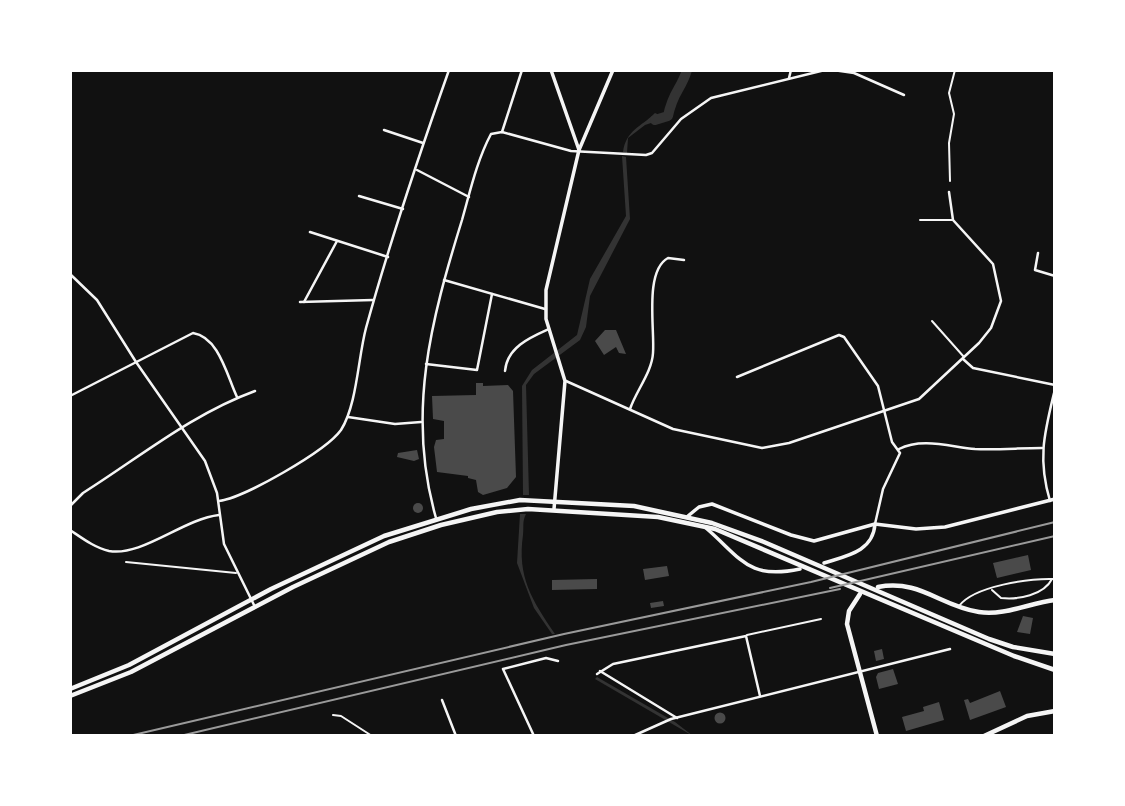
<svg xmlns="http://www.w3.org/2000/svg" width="1125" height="806" viewBox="0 0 1125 806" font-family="Inter,sans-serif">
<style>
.water{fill:#333}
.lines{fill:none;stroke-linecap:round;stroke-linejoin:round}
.river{stroke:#333;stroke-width:10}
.building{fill:#4a4a4a}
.path{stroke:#f5f5f5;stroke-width:2}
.service{stroke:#f5f5f5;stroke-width:2}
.minor{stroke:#f5f5f5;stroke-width:2.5}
.tertiary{stroke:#f5f5f5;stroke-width:3.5}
.secondary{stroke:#f5f5f5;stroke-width:4.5}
.primary{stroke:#f5f5f5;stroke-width:4.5}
.rail{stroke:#9a9a9a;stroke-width:2}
</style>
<rect width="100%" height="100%" fill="#111"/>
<!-- water -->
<g class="water">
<path d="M655 113 666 118 645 125 628 138 627 153 623 152C626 130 641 127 655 113Z"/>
<path d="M622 156 626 157 630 219 590 296 586 327 580 340 534 374 526 385 529 495H523L522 386 532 370 577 335 590 279 626 216Z"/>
<path d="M520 514H526C522 522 524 526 523 535 517 577 532 600 555 634H552L534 608 517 563Z"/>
<path d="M597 677 675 722 693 736 595 679Z"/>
</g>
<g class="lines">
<!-- river -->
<path class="river" d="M655 120 668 116C673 91 681 90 687 70"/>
</g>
<!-- building -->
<g class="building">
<path d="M605 330H616L626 354 619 353 616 347 604 355 595 341Z"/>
<path d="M476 383H483V386L508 385 513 391 516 477 507 488 483 495 478 492 476 480 468 478V476L437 472 434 447 436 440 444 439V421L433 419 432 396 476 395Z"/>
<path d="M417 450 419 459 414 461 397 457 398 453Z"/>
<circle cx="418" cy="508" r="5"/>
<path d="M1028 555 1031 570 997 578 993 563Z"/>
<path d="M667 566 669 576 645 580 643 569Z"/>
<path d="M597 579V589L552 590V580Z"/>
<path d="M663 601 664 606 651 608 650 603Z"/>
<path d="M1023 616 1033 618 1030 634 1017 632Z"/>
<path d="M882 649 884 659 876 661 874 651Z"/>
<path d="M893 669 898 684 879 689 876 677 878 673Z"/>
<path d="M1000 691 1006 707 970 720 964 700 968 699 970 703Z"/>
<path d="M939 702 944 720 906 731 902 717 924 711 923 707Z"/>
<circle cx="720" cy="718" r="5.5"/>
</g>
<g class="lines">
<!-- path -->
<g class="path">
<path d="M950 181 949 143 954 114 949 93 955 70"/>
<path d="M333 715 341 716 372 736"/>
</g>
<!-- service -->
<g class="service">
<path d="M920 220H952"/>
<path d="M932 321 964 357"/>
<path d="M126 562 236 573"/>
<path d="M992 590 1001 598C1018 600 1044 595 1052 579"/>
<path d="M959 606C974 586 1030 578 1055 579"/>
<path d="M747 635 821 619"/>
</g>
<!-- minor -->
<g class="minor">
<path d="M833 70 854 73 904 95"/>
<path d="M789 78 791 70"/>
<path d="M384 130 423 143"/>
<path d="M502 132 522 70"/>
<path d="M417 170 469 197"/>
<path d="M359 196 403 209"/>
<path d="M310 232 388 257"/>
<path d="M1038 253 1035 270 1055 276"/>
<path d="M70 274 97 300 136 362 205 461 217 493 224 544 255 607"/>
<path d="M444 280 545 309"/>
<path d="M300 302 373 300"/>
<path d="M304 302 337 241"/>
<path d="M963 359 973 368 1055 385"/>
<path d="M426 364 477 370 492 294"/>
<path d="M505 371C507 347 531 337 549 329"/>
<path d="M737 377 839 335 844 337 878 386 892 442 900 453 883 489 875 524"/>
<path d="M566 381 673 429 762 448 789 443 919 399 979 343 991 328 1001 301 993 264 953 220 949 192"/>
<path d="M70 396 193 333C219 337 227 376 237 397"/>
<path d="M630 409C636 391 652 372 653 353 655 330 644 271 668 258L684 260"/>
<path d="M348 417 395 424 421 422"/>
<path d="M899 449C922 437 951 447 975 449 997 450 1020 448 1042 448"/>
<path d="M219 501C244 498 326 451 341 430 357 405 358 358 366 328 390 241 419 155 449 70"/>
<path d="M1050 501C1037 457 1045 431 1055 389"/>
<path d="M70 506 83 493C140 457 192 414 255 391"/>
<path d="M436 518C406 414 431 320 462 220 470 192 477 160 491 134L502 132 571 151 646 155 652 153 681 119 711 98 825 70"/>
<path d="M70 530C82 538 95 548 109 551 142 557 183 519 219 515"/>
<path d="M600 671 677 718"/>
<path d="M597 674 613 664 746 636 760 696"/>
<path d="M442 700 456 736"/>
<path d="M534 736 503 669 546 658 558 661"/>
<path d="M633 736 671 719 950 649"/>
</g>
<!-- tertiary -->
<g class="tertiary">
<path d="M551 70 579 150"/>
<path d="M554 509 565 381 546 319V290L579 150 613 70"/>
<path d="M688 516 699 507 712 504 791 535 814 541 875 524 916 529 945 527 1055 499"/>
<path d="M706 528C742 559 748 580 800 569"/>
<path d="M824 563C846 556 873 552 875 524"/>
</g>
<!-- secondary -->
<g class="secondary">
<path d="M878 587C920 579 940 606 979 612 1004 616 1030 603 1055 600"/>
<path d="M860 594 849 611 847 624 877 736"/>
<path d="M984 736 1027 716 1055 711"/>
</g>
<!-- primary -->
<g class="primary">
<path d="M70 689 129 665 271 589 384 536 471 509 520 500 634 506 712 523 764 542 989 639 1013 647 1055 654"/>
<path d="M70 696 131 672 293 587 389 542 441 525 497 512 528 509 658 517 715 529 1014 656 1055 670"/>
</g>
<!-- rail -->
<g class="rail">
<path d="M830 588 1055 536"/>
<path d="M129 736 564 634 811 582 1055 522"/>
<path d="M180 736 566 645 840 589"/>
</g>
</g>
<!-- border -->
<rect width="1125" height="806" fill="none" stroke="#ffffff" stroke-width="144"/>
</svg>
